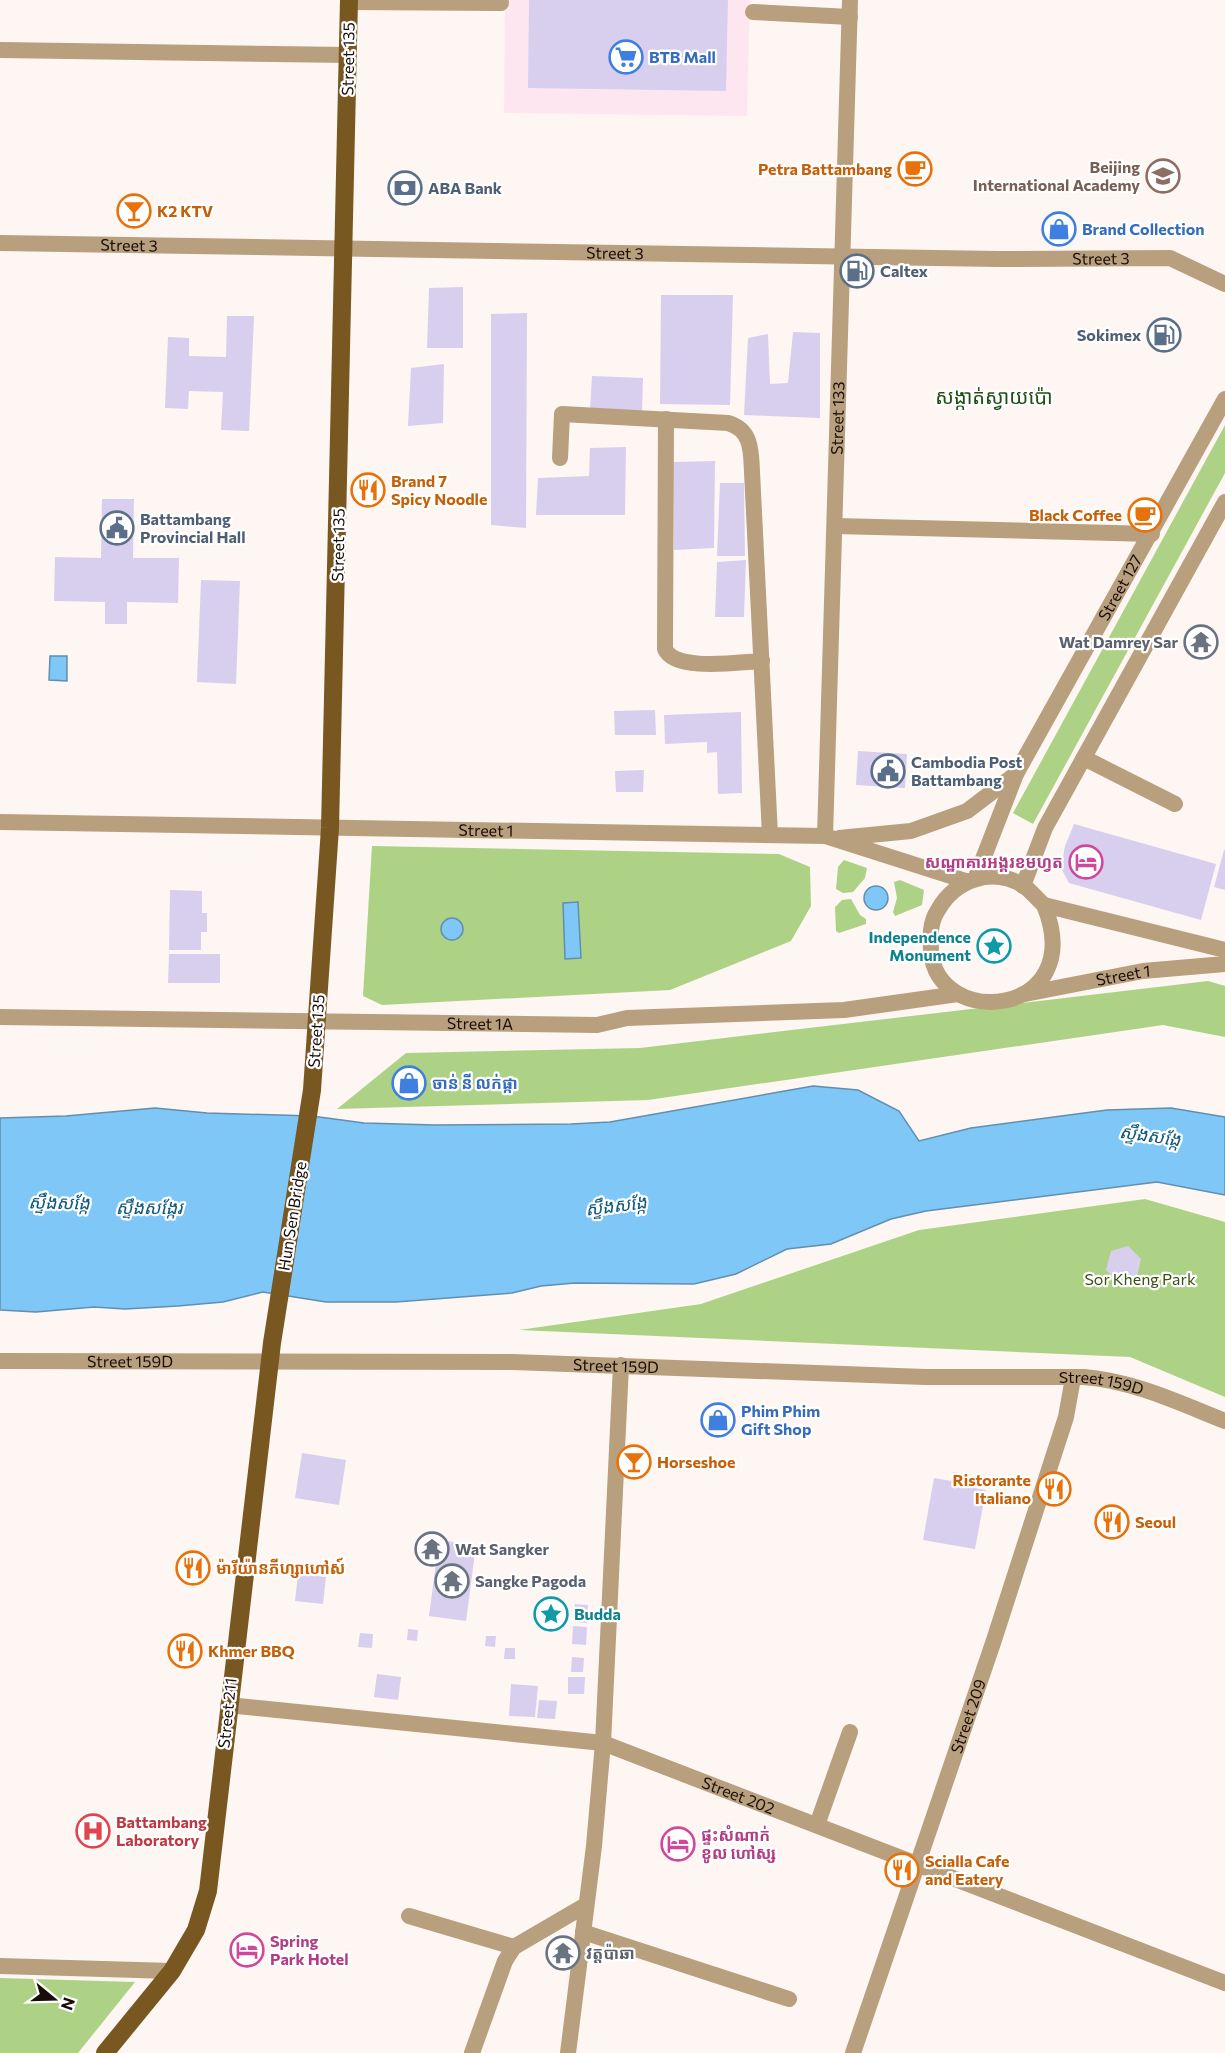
<svg xmlns="http://www.w3.org/2000/svg" width="1225" height="2053" viewBox="0 0 1225 2053" font-family="Commissioner,'Noto Sans Khmer',sans-serif">
<style>
.commercial{fill:#fee6f1}
.green{fill:#add285}
.water{fill:#7fc7f6;stroke:#608faf;stroke-width:1.5}
.building{fill:#d8cfee}
.lines{fill:none;stroke-linecap:round;stroke-linejoin:round}
.minor{stroke:#b89f7d;stroke-width:16}
.major{stroke:#795721;stroke-width:18}
.labels{text-anchor:middle;stroke-width:4.5;stroke-linejoin:round;paint-order:stroke}
.shop-label{font-size:16px;font-weight:bold;fill:#366cbe;stroke:#fff;text-anchor:start}
.street-label{font-size:16px;fill:#180d08;stroke:#fff}
.education-label{font-size:16px;font-weight:bold;fill:#785e54;stroke:#fff;text-anchor:end}
.food-label{font-size:16px;font-weight:bold;fill:#c56008;stroke:#fff;text-anchor:start}
.service-label{font-size:16px;font-weight:bold;fill:#4e5e75;stroke:#fff;text-anchor:start}
.worship-label{font-size:16px;font-weight:bold;fill:#5b616d;stroke:#fff;text-anchor:start}
.hotel-label{font-size:16px;font-weight:bold;fill:#b23c85;stroke:#fff;text-anchor:start}
.culture-label{font-size:16px;font-weight:bold;fill:#0d838f;stroke:#fff;text-anchor:end}
.park-label{font-size:16px;fill:#375114;stroke:#fff}
.health-label{font-size:16px;font-weight:bold;fill:#be3a42;stroke:#fff;text-anchor:start}
.water-label{font-size:18px;font-style:italic;fill:#10597f;stroke:#fff}
.quarter-label{font-size:20px;fill:#1e4f17;stroke:#fff}
</style>
<rect width="100%" height="100%" fill="#fdf6f3"/>
<!-- commercial -->
<path class="commercial" d="M505 0H750L747 116 504 113Z"/>
<!-- green -->
<g class="green">
<path d="M1225 425V473L1033 824 1013 813Z"/>
<path d="M372 846 779 854 810 867 811 906 791 941 670 990 382 1005 363 996Z"/>
<path d="M844 860 867 868 865 878 853 892 843 893 836 889 838 867Z"/>
<path d="M900 880 924 890 922 905 895 916 893 912 897 898 894 882Z"/>
<path d="M851 899 860 915 866 919V924L839 933 836 931 835 907 842 900Z"/>
<path d="M1208 981 1225 986V1037L1163 1025 648 1100 337 1109 406 1053 640 1048Z"/>
<path d="M1145 1199 1225 1222V1397L1130 1357 519 1330 701 1304 919 1230Z"/>
<path d="M0 1978 135 1982 78 2053H0Z"/>
</g>
<!-- water -->
<g class="water">
<path d="M50 656H67V681L49 680Z"/>
<circle cx="876" cy="898" r="12"/>
<path d="M578 902 581 958 565 959 563 903Z"/>
<circle cx="452" cy="929" r="11"/>
<path d="M813 1086 858 1090 899 1111 919 1141 971 1128 1107 1110 1171 1108 1225 1117V1195L1157 1182 926 1211 891 1219 831 1244 787 1249 736 1274 694 1284 575 1283 541 1286 512 1293 396 1302H326L263 1292 223 1302 178 1306 125 1309 94 1307 36 1312 0 1310V1118L66 1116 155 1108 207 1113 312 1116 364 1123 435 1125 571 1124 610 1122Z"/>
</g>
<!-- building -->
<g class="building">
<path d="M529 0H728L726 91 528 88Z"/>
<path d="M463 287V348H427L429 288Z"/>
<path d="M661 295H733L730 405 660 404Z"/>
<path d="M527 313 526 528 491 525V314Z"/>
<path d="M227 316H254L249 431 221 430 223 392 189 391 188 409 165 408 168 337 189 338V356L226 357Z"/>
<path d="M793 332 820 333V418L744 415 748 338 768 334 770 384 788 383Z"/>
<path d="M444 364 443 423 408 426 411 368Z"/>
<path d="M592 376 643 378 642 411 590 409Z"/>
<path d="M626 447 625 515H536L538 478 589 476 590 448Z"/>
<path d="M715 461 714 548 674 550 673 462Z"/>
<path d="M720 483H744L745 556H717Z"/>
<path d="M102 499H134L133 558H179L178 603 127 602V624H105V602L54 601 55 557 101 558Z"/>
<path d="M746 560 744 617H715L717 562Z"/>
<path d="M201 580 240 581 236 684 197 682Z"/>
<path d="M655 710 656 735H615L614 711Z"/>
<path d="M741 712 742 793 718 794 717 752 707 753V742L665 744 664 715Z"/>
<path d="M858 751 907 754 905 788 856 785Z"/>
<path d="M644 770 643 792H616L615 771Z"/>
<path d="M1074 824 1216 864 1201 920 1069 883 1061 868 1065 846Z"/>
<path d="M1224 850H1225V890L1214 887Z"/>
<path d="M170 890 202 891V913H207V932H201V950H169Z"/>
<path d="M169 954H220V983H168Z"/>
<path d="M1128 1246 1141 1259 1137 1277 1119 1282 1106 1270 1111 1251Z"/>
<path d="M302 1453 346 1460 339 1505 295 1498Z"/>
<path d="M953 1472 970 1475 968 1487 986 1490 975 1549 923 1540 934 1478 951 1481Z"/>
<path d="M439 1540 476 1545 466 1621 429 1616Z"/>
<path d="M298 1574 326 1577 323 1604 295 1601Z"/>
<path d="M575 1604 588 1605 587 1623 573 1622Z"/>
<path d="M573 1626 587 1627 586 1645 572 1644Z"/>
<path d="M408 1629 418 1630 417 1641 407 1640Z"/>
<path d="M360 1633 373 1634 372 1648 358 1647Z"/>
<path d="M486 1636H496L495 1647 485 1646Z"/>
<path d="M505 1648H515V1659H504Z"/>
<path d="M572 1657 584 1658 583 1672H571Z"/>
<path d="M377 1674 401 1677 398 1700 374 1697Z"/>
<path d="M568 1677H585L584 1694H568Z"/>
<path d="M511 1684 538 1686 535 1717 509 1716Z"/>
<path d="M539 1700 557 1701 555 1719 537 1718Z"/>
</g>
<g class="lines">
<!-- minor -->
<g class="minor">
<path d="M349 2 501 3"/>
<path d="M753 12 850 17"/>
<path d="M0 50 348 55"/>
<path id="s1" d="M0 243 998 259 1170 258 1225 284"/>
<path d="M666 419 665 649C675 672 739 662 762 661"/>
<path d="M560 458 562 414 728 423C752 430 751 451 752 472L770 835"/>
<path d="M835 526 1152 534"/>
<path d="M1084 758 1175 804"/>
<path id="s2" d="M0 822 825 836 966 881"/>
<path id="s3" d="M825 836 850 0"/>
<path d="M839 838 911 831 967 811 1016 774"/>
<path id="s4" d="M976 877 1016 774 1225 399"/>
<path d="M1023 886 1045 828 1225 502"/>
<path d="M1044 905C1090 1018 935 1031 931 950 930 936 930 922 938 910 955 880 992 866 1024 886 1031 891 1037 899 1044 905L1225 950"/>
<path id="s5" d="M1025 994 1143 971 1225 964"/>
<path id="s6" d="M0 1017 597 1025 627 1018 844 1010 958 994"/>
<path id="s7" d="M0 1361 513 1362 925 1377H1084C1134 1381 1179 1403 1225 1421"/>
<path id="s8" d="M228 1705 603 1743 1225 1983"/>
<path d="M817 1825 850 1732"/>
<path d="M409 1916 514 1947"/>
<path d="M583 1932 789 1999"/>
<path d="M0 1966 172 1971"/>
<path d="M472 2053 505 1961 514 1947 586 1905"/>
<path d="M568 2053 594 1846 603 1743 621 1365"/>
<path id="s9" d="M853 2053 993 1643 1066 1417 1073 1378"/>
</g>
<!-- major -->
<path class="major" d="M105 2053 172 1971 196 1930 208 1891 272 1343 312 1090 330 828 349 0"/>
</g>
<!-- icons -->
<defs>
<symbol id="supermarket-ring" viewBox="-11 -11 22 22"><circle r="9.5" fill="#fff" stroke="#3f7fe0" stroke-width="1.5"/><path d="M-6-5.5h2.5l.6 2H6L4.5 2H-2.5L-4.4-4H-6ZM-1.5 3.2a1.3 1.3 0 1 0 .1 0ZM3 3.2a1.3 1.3 0 1 0 .1 0Z" fill="#3f7fe0"/></symbol>
<symbol id="cafe-ring" viewBox="-11 -11 22 22"><circle r="9.5" fill="#fff" stroke="#e8710a" stroke-width="1.5"/><path d="M-5.5-4.5H6V0H3Q3 3.5 0 3.5H-2.5Q-5.5 3.5-5.5 0ZM3-3.2v2h1.7v-2ZM-6 4.5H4V6H-6Z" fill="#e8710a"/></symbol>
<symbol id="school-ring" viewBox="-11 -11 22 22"><circle r="9.5" fill="#fff" stroke="#8d6e63" stroke-width="1.5"/><path d="M0-5L7-2L0 1L-7-2ZM-4 1L0 2.5L4 1V4Q0 6-4 4Z" fill="#8d6e63"/></symbol>
<symbol id="bank-ring" viewBox="-11 -11 22 22"><circle r="9.5" fill="#fff" stroke="#5c6f8a" stroke-width="1.5"/><path d="M-6-4H6V4H-6ZM0-2.3a2.3 2.3 0 1 0 0 4.6a2.3 2.3 0 1 0 0-4.6Z" fill="#5c6f8a"/></symbol>
<symbol id="bar-ring" viewBox="-11 -11 22 22"><circle r="9.5" fill="#fff" stroke="#e8710a" stroke-width="1.5"/><path d="M-6-5H6L.8 .8V4.5H3.5V6h-7V4.5H-.8V.8Z" fill="#e8710a"/></symbol>
<symbol id="shop-ring" viewBox="-11 -11 22 22"><circle r="9.5" fill="#fff" stroke="#3f7fe0" stroke-width="1.5"/><path d="M-5-2.5h2.3a2.7 3.5 0 0 1 5.4 0H5L5.5 6h-11ZM-1.5-2.5h3a1.5 2.3 0 0 0-3 0Z" fill="#3f7fe0"/></symbol>
<symbol id="fuel-ring" viewBox="-11 -11 22 22"><circle r="9.5" fill="#fff" stroke="#5c6f8a" stroke-width="1.5"/><path d="M-5.5-6h7V0h2V4h1.3V-2.5L3-4.5l.8-.8L6-3V5H2.5V1h-1V6h-7ZM-4.2-4.7v3.2H.2V-4.7Z" fill="#5c6f8a"/></symbol>
<symbol id="restaurant-ring" viewBox="-11 -11 22 22"><circle r="9.5" fill="#fff" stroke="#e8710a" stroke-width="1.5"/><path d="M-5-6h1v4h1v-4h1v4h1v-4h1v5L-1.5 .5V6h-2V.5L-5-1ZM5-6V6H3V1.5H1.5Q1.5-4 5-6Z" fill="#e8710a"/></symbol>
<symbol id="civic-ring" viewBox="-11 -11 22 22"><circle r="9.5" fill="#fff" stroke="#5c6f8a" stroke-width="1.5"/><path d="M-.6-6.5H3V-4.5H.6V-3L4-1V1h2V6H-6V1h2V-1L-.6-3ZM-1.2 2.5V6h2.4V2.5Z" fill="#5c6f8a"/></symbol>
<symbol id="temple-ring" viewBox="-11 -11 22 22"><circle r="9.5" fill="#fff" stroke="#6b7280" stroke-width="1.5"/><path d="M0-6L5-2H3V0L6.5 2.5H4V6H1.5V3h-3V6H-4V2.5H-6.5L-3 0V-2H-5Z" fill="#6b7280"/></symbol>
<symbol id="hotel-ring" viewBox="-11 -11 22 22"><circle r="9.5" fill="#fff" stroke="#d1479c" stroke-width="1.5"/><path d="M-6-4.5h1.5V1H6V5H4.5V3h-9V5H-6ZM-4 0a1.8 1.8 0 1 1 3.6 0ZM.5 0V-2.5h3Q6-2.5 6 0Z" fill="#d1479c"/></symbol>
<symbol id="sight-ring" viewBox="-11 -11 22 22"><circle r="9.5" fill="#fff" stroke="#0f9aa8" stroke-width="1.5"/><path d="M0-6L1.8-2.2L6-1.7L2.9 1.2L3.7 5.4L0 3.3L-3.7 5.4L-2.9 1.2L-6-1.7L-1.8-2.2Z" fill="#0f9aa8"/></symbol>
<symbol id="hospital-ring" viewBox="-11 -11 22 22"><circle r="9.5" fill="#fff" stroke="#e0444e" stroke-width="1.5"/><path d="M-5-5h3v3.5h4V-5h3V5h-3V1.5h-4V5h-3Z" fill="#e0444e"/></symbol>
</defs>
<g fill-rule="evenodd">
<use href="#supermarket-ring" x="607" y="38" width="38" height="38"/>
<use href="#cafe-ring" x="896" y="150" width="38" height="38"/>
<use href="#school-ring" x="1144" y="157" width="38" height="38"/>
<use href="#bank-ring" x="386" y="169" width="38" height="38"/>
<use href="#bar-ring" x="115" y="192" width="38" height="38"/>
<use href="#shop-ring" x="1040" y="210" width="38" height="38"/>
<use href="#fuel-ring" x="838" y="252" width="38" height="38"/>
<use href="#fuel-ring" x="1145" y="316" width="38" height="38"/>
<use href="#restaurant-ring" x="349" y="471" width="38" height="38"/>
<use href="#cafe-ring" x="1126" y="496" width="38" height="38"/>
<use href="#civic-ring" x="98" y="509" width="38" height="38"/>
<use href="#temple-ring" x="1182" y="623" width="38" height="38"/>
<use href="#civic-ring" x="869" y="752" width="38" height="38"/>
<use href="#hotel-ring" x="1067" y="843" width="38" height="38"/>
<use href="#sight-ring" x="975" y="927" width="38" height="38"/>
<use href="#shop-ring" x="390" y="1064" width="38" height="38"/>
<use href="#shop-ring" x="699" y="1401" width="38" height="38"/>
<use href="#bar-ring" x="615" y="1443" width="38" height="38"/>
<use href="#restaurant-ring" x="1035" y="1470" width="38" height="38"/>
<use href="#restaurant-ring" x="1093" y="1503" width="38" height="38"/>
<use href="#temple-ring" x="413" y="1530" width="38" height="38"/>
<use href="#restaurant-ring" x="174" y="1549" width="38" height="38"/>
<use href="#temple-ring" x="433" y="1562" width="38" height="38"/>
<use href="#sight-ring" x="532" y="1595" width="38" height="38"/>
<use href="#restaurant-ring" x="166" y="1632" width="38" height="38"/>
<use href="#hospital-ring" x="74" y="1812" width="38" height="38"/>
<use href="#hotel-ring" x="659" y="1825" width="38" height="38"/>
<use href="#restaurant-ring" x="883" y="1851" width="38" height="38"/>
<use href="#hotel-ring" x="228" y="1931" width="38" height="38"/>
<use href="#temple-ring" x="544" y="1934" width="38" height="38"/>
</g>
<g class="labels">
<!-- shop labels -->
<g class="shop-label">
<text x="649" y="63">BTB Mall</text>
<text x="1082" y="235">Brand Collection</text>
<text x="432" y="1089">ចាន់ នី លក់ផ្កា</text>
<text x="741" y="1417">Phim Phim<tspan x="741" dy="18">Gift Shop</tspan></text>
</g>
<!-- street labels -->
<g class="street-label">
<text transform="translate(348 59) rotate(-89)" y="6">Street 135</text>
<text dy="6" stroke="none"><textPath href="#s1" startOffset="129">Street 3</textPath></text>
<text dy="6" stroke="none"><textPath href="#s1" startOffset="615">Street 3</textPath></text>
<text dy="6" stroke="none"><textPath href="#s1" startOffset="1101">Street 3</textPath></text>
<text dy="6" stroke="none"><textPath href="#s3" startOffset="418">Street 133</textPath></text>
<text transform="translate(338 545) rotate(-89)" y="6">Street 135</text>
<text dy="6" stroke="none"><textPath href="#s4" startOffset="324">Street 127</textPath></text>
<text dy="6" stroke="none"><textPath href="#s2" startOffset="486">Street 1</textPath></text>
<text dy="6" stroke="none"><textPath href="#s5" startOffset="100">Street 1</textPath></text>
<text dy="6" stroke="none"><textPath href="#s6" startOffset="480">Street 1A</textPath></text>
<text transform="translate(316 1031) rotate(-86)" y="6">Street 135</text>
<text transform="translate(292 1216) rotate(-81)" y="6">Hun Sen Bridge</text>
<text dy="6" stroke="none"><textPath href="#s7" startOffset="130">Street 159D</textPath></text>
<text dy="6" stroke="none"><textPath href="#s7" startOffset="616">Street 159D</textPath></text>
<text dy="6" stroke="none"><textPath href="#s7" startOffset="1102">Street 159D</textPath></text>
<text transform="translate(227 1713) rotate(-84)" y="6">Street 211</text>
<text dy="6" stroke="none"><textPath href="#s9" startOffset="356">Street 209</textPath></text>
<text dy="6" stroke="none"><textPath href="#s8" startOffset="522">Street 202</textPath></text>
</g>
<!-- education labels -->
<g class="education-label">
<text x="1140" y="173">Beijing<tspan x="1140" dy="18">International Academy</tspan></text>
</g>
<!-- food labels -->
<g class="food-label">
<text x="892" y="175" text-anchor="end">Petra Battambang</text>
<text x="157" y="217">K2 KTV</text>
<text x="391" y="487">Brand 7<tspan x="391" dy="18">Spicy Noodle</tspan></text>
<text x="1122" y="521" text-anchor="end">Black Coffee</text>
<text x="657" y="1468">Horseshoe</text>
<text x="1031" y="1486" text-anchor="end">Ristorante<tspan x="1031" dy="18">Italiano</tspan></text>
<text x="1135" y="1528">Seoul</text>
<text x="216" y="1574">ម៉ារីយ៉ានភីហ្សាហៅស៍</text>
<text x="208" y="1657">Khmer BBQ</text>
<text x="925" y="1867">Scialla Cafe<tspan x="925" dy="18">and Eatery</tspan></text>
</g>
<!-- service labels -->
<g class="service-label">
<text x="428" y="194">ABA Bank</text>
<text x="880" y="277">Caltex</text>
<text x="1141" y="341" text-anchor="end">Sokimex</text>
<text x="140" y="525">Battambang<tspan x="140" dy="18">Provincial Hall</tspan></text>
<text x="911" y="768">Cambodia Post<tspan x="911" dy="18">Battambang</tspan></text>
</g>
<!-- worship labels -->
<g class="worship-label">
<text x="1178" y="648" text-anchor="end">Wat Damrey Sar</text>
<text x="455" y="1555">Wat Sangker</text>
<text x="475" y="1587">Sangke Pagoda</text>
<text x="586" y="1959">វត្តប៉ាឆា</text>
</g>
<!-- hotel labels -->
<g class="hotel-label">
<text x="1063" y="868" text-anchor="end">សណ្ឋាគារអង្គរខមហ្វត</text>
<text x="701" y="1841">ផ្ទះសំណាក់<tspan x="701" dy="18">ខូល ហៅស្ស</tspan></text>
<text x="270" y="1947">Spring<tspan x="270" dy="18">Park Hotel</tspan></text>
</g>
<!-- culture labels -->
<g class="culture-label">
<text x="971" y="943">Independence<tspan x="971" dy="18">Monument</tspan></text>
<text x="574" y="1620" text-anchor="start">Budda</text>
</g>
<!-- park labels -->
<g class="park-label">
<text x="1140" y="1285">Sor Kheng Park</text>
</g>
<!-- health labels -->
<g class="health-label">
<text x="116" y="1828">Battambang<tspan x="116" dy="18">Laboratory</tspan></text>
</g>
<!-- water labels -->
<g class="water-label">
<text transform="translate(1150 1136) rotate(8)" y="6">ស្ទឹងសង្កែ</text>
<text transform="translate(59 1203) rotate(1)" y="6">ស្ទឹងសង្កែ</text>
<text transform="translate(616 1206) rotate(-7)" y="6">ស្ទឹងសង្កែ</text>
<text x="149" y="1214">ស្ទឹងសង្កែរ</text>
</g>
<!-- quarter labels -->
<g class="quarter-label">
<text x="994" y="404">សង្កាត់ស្វាយប៉ោ</text>
</g>
</g>
<!-- north arrow -->
<g transform="translate(54 1999) rotate(109)" stroke="#ffffff" stroke-width="4.5" paint-order="stroke">
<path d="M0-4.5L10 22L0 15L-10 22Z" fill="#180d08"/>
<text y="-9" font-size="16" font-weight="bold" text-anchor="middle" fill="#180d08">N</text>
</g>
</svg>
